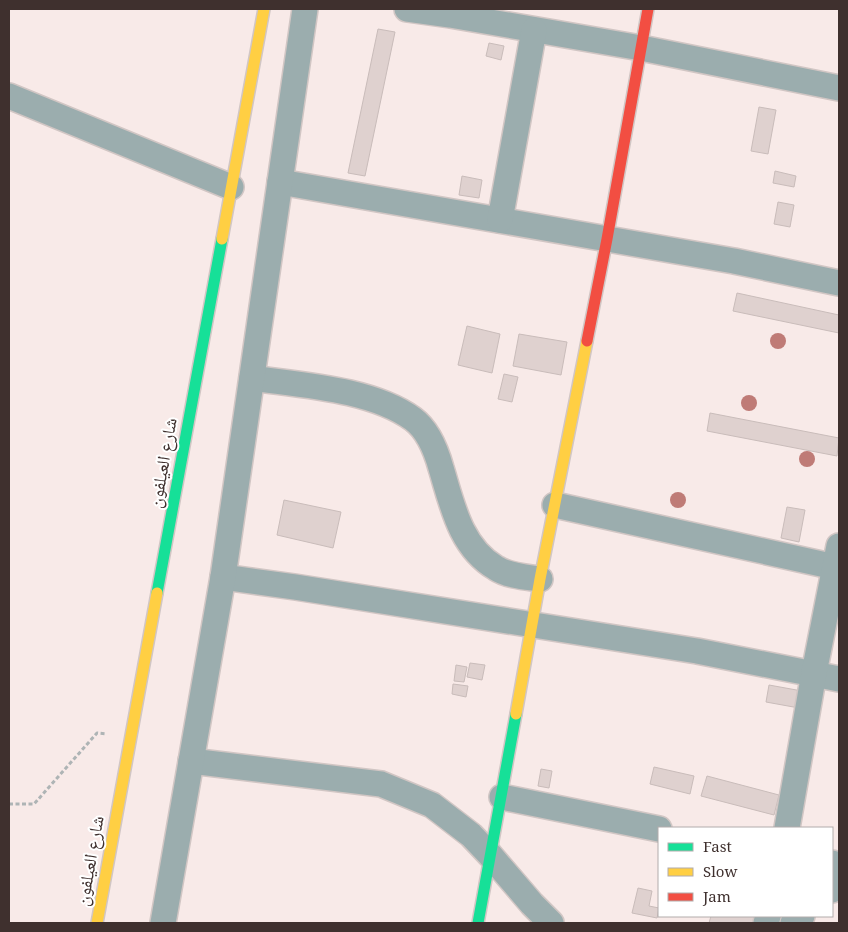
<svg xmlns="http://www.w3.org/2000/svg" width="848" height="932" viewBox="0 0 848 932" font-family="'Noto Serif','Noto Naskh Arabic',serif">
<style>
.building{fill:#dfd1cf;stroke:#c9bcba}
.lines{fill:none;stroke-linecap:round;stroke-linejoin:round}
.street-casing{stroke:#d1c6c4;stroke-width:28}
.fast-casing{stroke:#d1c6c4;stroke-width:14}
.slow-casing{stroke:#d1c6c4;stroke-width:14}
.jam-casing{stroke:#d1c6c4;stroke-width:14}
.path{stroke:#aeb4b5;stroke-width:3;stroke-dasharray:4 2.5;stroke-linecap:butt}
.street{stroke:#9badae;stroke-width:25}
.fast{stroke:#16e098;stroke-width:11}
.slow{stroke:#ffcf43;stroke-width:11}
.jam{stroke:#f24e42;stroke-width:11}
.tree{fill:#bf7b76}
.labels{text-anchor:middle;stroke-width:4;stroke-linejoin:round;paint-order:stroke}
.street-label{font-size:18px;fill:#3f302e;stroke:#fff}
</style>
<rect width="100%" height="100%" fill="#f8eae8"/>
<!-- building -->
<g class="building">
<path d="M378 29 395 32 365 176 348 173Z"/>
<path d="M489 43 504 46 501 60 486 56Z"/>
<path d="M759 107 776 110 768 154 751 151Z"/>
<path d="M775 171 796 176 794 187 773 183Z"/>
<path d="M462 176 482 180 479 198 459 195Z"/>
<path d="M778 202 794 205 790 227 774 224Z"/>
<path d="M737 293 839 315V333L733 311Z"/>
<path d="M467 326 500 334 492 373 458 365Z"/>
<path d="M519 334 567 342 561 375 513 366Z"/>
<path d="M504 374 518 377 512 402 498 399Z"/>
<path d="M710 413 839 438 837 456 707 431Z"/>
<path d="M284 500 341 512 333 548 277 535Z"/>
<path d="M787 507 805 510 799 542 781 538Z"/>
<path d="M470 663 485 665 482 680 467 677Z"/>
<path d="M456 665 467 667 464 682 454 681Z"/>
<path d="M453 684 468 686 466 697 452 694Z"/>
<path d="M769 685 802 691 799 708 766 702Z"/>
<path d="M654 767 694 776 690 794 650 784Z"/>
<path d="M541 769 552 771 549 788 538 786Z"/>
<path d="M707 776 779 795 774 815 701 796Z"/>
<path d="M638 888 652 891 649 906 659 908 657 918 632 913Z"/>
<path d="M711 916H757L755 923H709Z"/>
</g>
<g class="lines">
<defs>
<g id="street">
<path d="M407 9 450 15 641 48 839 88"/>
<path d="M9 96 231 187"/>
<path d="M280 182 734 261 839 283"/>
<path d="M500 220 534 30"/>
<path d="M252 378C301 385 372 389 413 419 428 430 436 450 441 468 452 504 460 547 496 568 508 576 526 577 540 579"/>
<path d="M555 505 835 567"/>
<path d="M223 577 295 587 697 651 839 679"/>
<path d="M191 761 381 784 432 805 471 835 490 855 532 904 551 923"/>
<path d="M502 797 659 829"/>
<path d="M787 828 814 673 839 546"/>
<path d="M832 863 839 865"/>
<path d="M832 890 839 883"/>
<path d="M163 923 223 577 305 9"/>
<path d="M766 923 768 916"/>
<path d="M793 923 802 916"/>
</g>
<g id="fast">
<path d="M157 593 222 239"/>
<path d="M478 923 516 714"/>
</g>
<g id="slow">
<path d="M222 239 264 9"/>
<path d="M516 714 540 579 587 341"/>
<path d="M97 923 157 593"/>
</g>
<path id="jam" d="M587 341 607 239 648 9"/>
</defs>
<!-- street casing -->
<use href="#street" class="street-casing"/>
<!-- fast casing -->
<use href="#fast" class="fast-casing"/>
<!-- slow casing -->
<use href="#slow" class="slow-casing"/>
<!-- jam casing -->
<use href="#jam" class="jam-casing"/>
<!-- path -->
<path class="path" d="M9 804H34L97 733 107 734"/>
<!-- street -->
<use href="#street" class="street"/>
<!-- fast -->
<use href="#fast" class="fast"/>
<!-- slow -->
<use href="#slow" class="slow"/>
<!-- jam -->
<use href="#jam" class="jam"/>
</g>
<!-- trees -->
<g class="tree">
<circle cx="778" cy="341" r="8"/>
<circle cx="749" cy="403" r="8"/>
<circle cx="807" cy="459" r="8"/>
<circle cx="678" cy="500" r="8"/>
</g>
<g class="labels">
<!-- street labels -->
<g class="street-label">
<text transform="translate(163 463) rotate(-80)" y="6">شارع العيلفون</text>
<text transform="translate(90 861) rotate(-80)" y="6">شارع العيلفون</text>
</g>
</g>
<!-- border -->
<rect width="848" height="932" fill="none" stroke="#3f302e" stroke-width="20"/>
<!-- legend -->
<rect x="658" y="827" width="175" height="90" fill="#ffffff" stroke="#b2acab"/>
<rect x="668" y="843" width="25" height="8" fill="#16e098" stroke="#b2acab"/>
<text x="703" y="852" font-size="15" fill="#3f302e">Fast</text>
<rect x="668" y="868" width="25" height="8" fill="#ffcf43" stroke="#b2acab"/>
<text x="703" y="877" font-size="15" fill="#3f302e">Slow</text>
<rect x="668" y="893" width="25" height="8" fill="#f24e42" stroke="#b2acab"/>
<text x="703" y="902" font-size="15" fill="#3f302e">Jam</text>
</svg>
